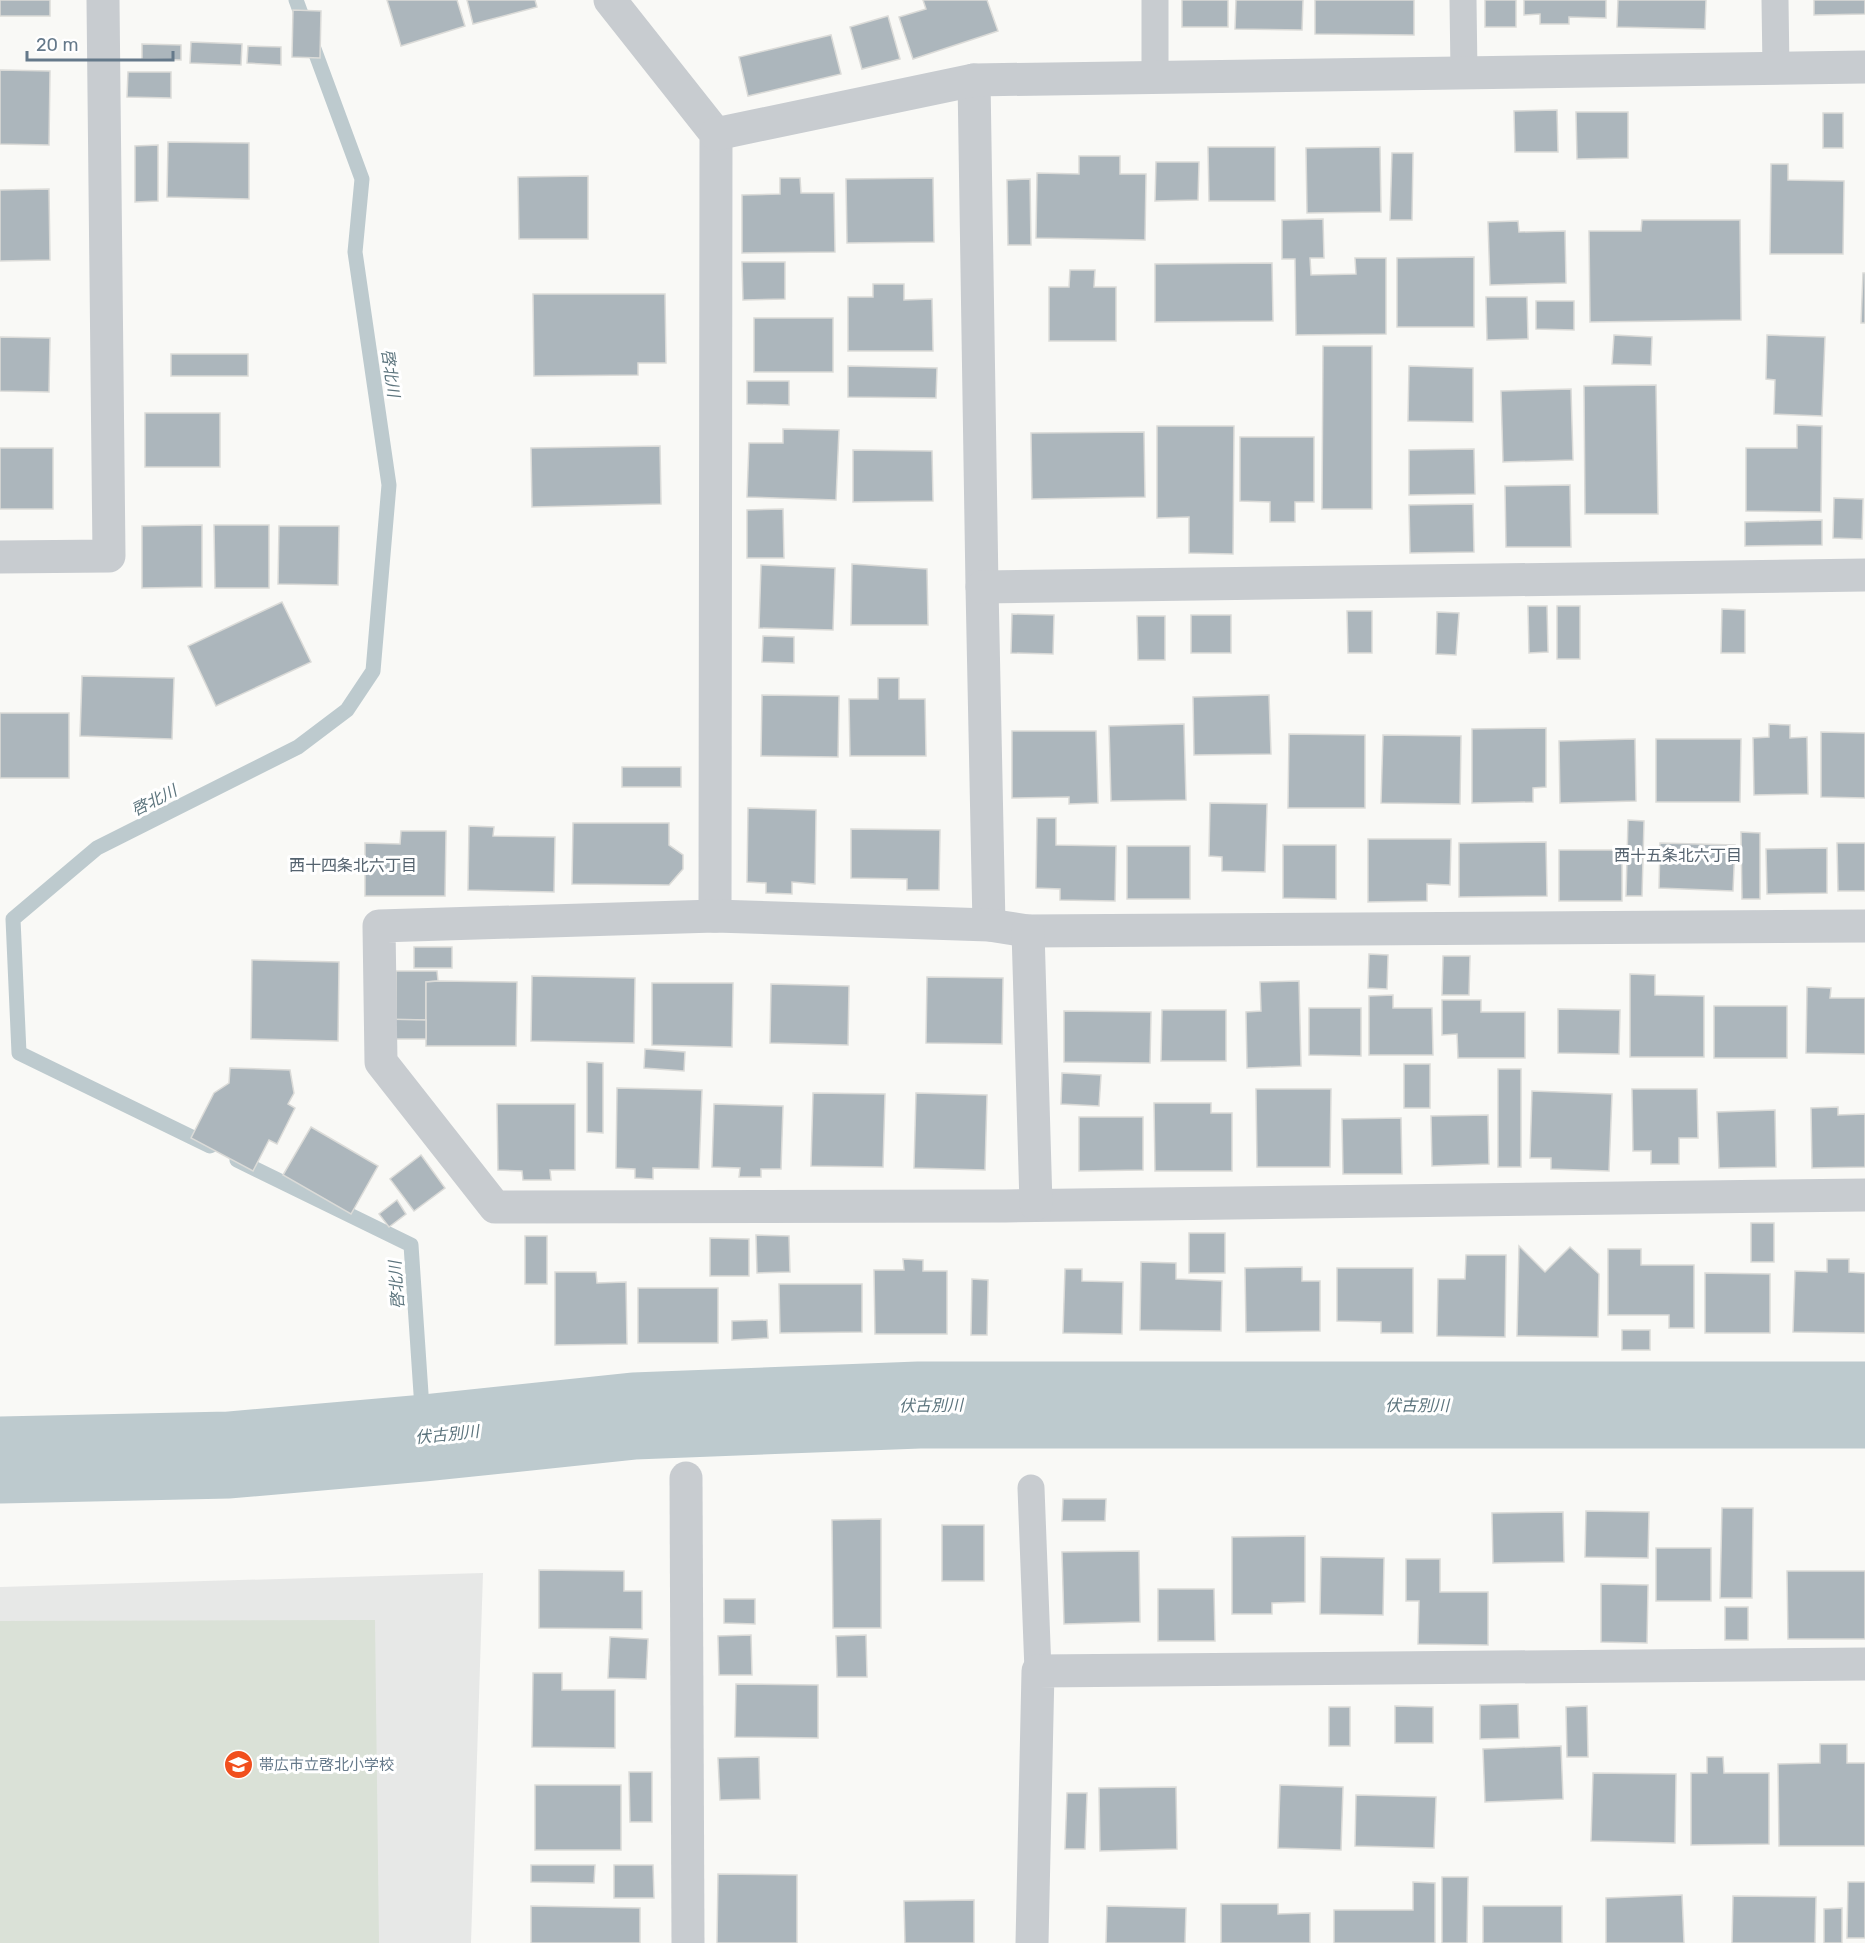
<svg xmlns="http://www.w3.org/2000/svg" width="1865" height="1943" viewBox="0 0 1865 1943" font-family="Rubik,'Noto Sans JP',sans-serif">
<style>
.built{fill:#e7e8e7}
.green{fill:#dae1d7}
.lines{fill:none;stroke-linecap:round;stroke-linejoin:round}
.stream{stroke:#bdcace;stroke-width:15}
.river{stroke:#bdcace;stroke-width:87}
.building{fill:#acb6bc;stroke:#dbdbd8;stroke-width:1.5}
.service{stroke:#c8ccd0;stroke-width:27}
.minor{stroke:#c8ccd0;stroke-width:33}
.labels{text-anchor:middle;stroke-width:6;stroke-linejoin:round;paint-order:stroke}
.poi-label{font-size:15px;fill:#65798a;stroke:#fff;text-anchor:start}
.water-label{font-size:16px;font-style:italic;fill:#5c747d;stroke:#fff}
.neighbourhood-label{font-size:16px;fill:#54626e;stroke:#fff}
</style>
<rect width="100%" height="100%" fill="#f9f9f6"/>
<!-- built -->
<path class="built" d="M483 1573 471 1943H0V1587Z"/>
<!-- green -->
<path class="green" d="M375 1620 379 1943H0V1621Z"/>
<g class="lines">
<!-- stream -->
<g class="stream">
<path d="M210 1146 19 1053 13 919 97 848 298 747 347 710 373 671 389 485 355 252 362 179 296 0"/>
<path d="M237 1160 411 1245 424 1438"/>
</g>
<!-- river -->
<path class="river" d="M0 1460 229 1455 424 1438 634 1416 919 1405H1865"/>
</g>
<!-- building -->
<g class="building">
<rect x="0" y="0" width="50" height="16"/>
<path d="M387 0H457L465 26 401 46Z"/>
<path d="M467 0H535L537 7 473 24Z"/>
<path d="M923 0H987L998 31 913 59 899 17 926 9Z"/>
<rect x="1182" y="0" width="46" height="27"/>
<path d="M1236 0H1303L1302 30 1235 29Z"/>
<path d="M1315 0H1414V35L1315 34Z"/>
<rect x="1485" y="0" width="31" height="27"/>
<path d="M1524 0H1606V18L1569 17V24H1540V14L1524 15Z"/>
<path d="M1618 0H1706L1705 29 1617 27Z"/>
<path d="M1814 0H1865V14L1814 15Z"/>
<path d="M293 10 321 11 320 58 292 57Z"/>
<path d="M888 16 900 59 862 69 850 27Z"/>
<path d="M831 35 841 74 748 96 739 57Z"/>
<path d="M191 42 242 44 241 65 190 63Z"/>
<path d="M142 44 181 45V60L142 59Z"/>
<path d="M248 46 281 47V65L247 63Z"/>
<path d="M0 70 50 71 49 145 0 144Z"/>
<path d="M128 72H171V98L127 97Z"/>
<path d="M1557 110 1558 152H1515L1514 111Z"/>
<path d="M1576 112H1628V158L1577 159Z"/>
<rect x="1823" y="113" width="20" height="35"/>
<path d="M168 142 249 143V199L167 197Z"/>
<path d="M158 145V201L135 202V146Z"/>
<path d="M1208 147H1275V201H1209Z"/>
<path d="M1380 147 1381 212 1307 213 1306 148Z"/>
<path d="M1392 153H1413L1412 220H1390Z"/>
<path d="M1079 156H1120V174H1146L1145 240 1036 238 1037 173 1079 174Z"/>
<path d="M1156 162H1199L1198 200 1155 201Z"/>
<path d="M1771 164H1788V180L1844 181 1843 254H1770Z"/>
<path d="M588 176V239H519L518 177Z"/>
<path d="M780 178H800L801 193H834L835 252 742 253V195L780 194Z"/>
<path d="M933 178 934 242 847 243 846 179Z"/>
<path d="M1030 179 1031 245H1008L1007 180Z"/>
<path d="M49 189 50 260 0 261V190Z"/>
<path d="M1323 219 1324 258H1310L1311 275 1356 274 1355 258H1386V334L1296 335 1295 259H1282V220Z"/>
<path d="M1642 220H1740L1741 320 1590 322 1589 231H1641Z"/>
<path d="M1518 221 1519 232 1565 231 1566 283 1490 285 1488 222Z"/>
<path d="M1474 257V327H1397V258Z"/>
<path d="M742 262H785V299L743 300Z"/>
<path d="M1272 263 1273 321 1155 322V264Z"/>
<path d="M1070 270H1095L1094 287H1116V341H1049V287H1069Z"/>
<path d="M1863 273H1865V323H1861Z"/>
<path d="M873 284H904V300L932 299 933 351H848V297H873Z"/>
<path d="M533 294H665L666 363H638V375L534 376Z"/>
<path d="M1486 297H1527L1528 339 1487 340Z"/>
<path d="M1536 301H1574V330L1536 329Z"/>
<rect x="754" y="318" width="79" height="54"/>
<path d="M1614 335 1652 337 1651 365 1612 364Z"/>
<path d="M1767 335 1825 337 1822 416 1774 414 1775 380 1766 379Z"/>
<path d="M0 337 50 338 49 392 0 391Z"/>
<path d="M1323 346H1372V509H1322Z"/>
<rect x="171" y="354" width="77" height="22"/>
<path d="M848 366 937 368 936 398 848 397Z"/>
<path d="M1409 366 1473 368V422L1408 421Z"/>
<path d="M747 381H789V405L747 404Z"/>
<path d="M1656 385 1658 514H1585L1584 386Z"/>
<path d="M1571 389 1573 460 1503 462 1501 391Z"/>
<rect x="145" y="413" width="75" height="54"/>
<path d="M1797 425 1822 426 1821 512 1746 511V448H1797Z"/>
<path d="M1157 426H1234L1233 554 1189 553V517L1157 518Z"/>
<path d="M783 429 839 430 836 500 747 497 749 443H783Z"/>
<path d="M1144 432 1145 497 1032 499 1031 433Z"/>
<path d="M1240 437H1314V502H1295V522H1270V502L1240 501Z"/>
<path d="M660 446 661 504 532 507 531 448Z"/>
<rect x="0" y="448" width="53" height="61"/>
<path d="M1474 449 1475 494 1409 495V450Z"/>
<path d="M853 450 932 451 933 501 853 502Z"/>
<path d="M1570 485 1571 547H1506L1505 486Z"/>
<path d="M1834 498 1863 499 1862 539 1833 538Z"/>
<path d="M1473 504 1474 552 1410 553 1409 505Z"/>
<path d="M783 509 784 558H747V510Z"/>
<path d="M1822 520V545L1745 546V522Z"/>
<path d="M202 525V587L142 588V526Z"/>
<path d="M214 525H269V588H215Z"/>
<path d="M279 526H339L338 585 278 584Z"/>
<path d="M852 564 927 569 928 625H851Z"/>
<path d="M761 565 835 568 833 630 759 628Z"/>
<path d="M282 602 311 662 216 706 188 646Z"/>
<path d="M1528 606H1547L1548 652 1529 653Z"/>
<rect x="1557" y="606" width="23" height="53"/>
<path d="M1722 609 1745 610V653H1721Z"/>
<path d="M1347 611H1372V653H1348Z"/>
<path d="M1437 612 1459 613 1456 655 1436 654Z"/>
<path d="M1012 614 1054 615 1053 654 1011 653Z"/>
<rect x="1191" y="615" width="40" height="38"/>
<path d="M1137 616H1165V660H1138Z"/>
<path d="M763 636 794 637V663L762 662Z"/>
<path d="M82 676 174 678 172 739 80 736Z"/>
<path d="M878 678H899V699H925L926 756H850L849 699H878Z"/>
<path d="M762 695 839 696 838 757 761 756Z"/>
<path d="M1269 695 1271 754 1194 755 1193 697Z"/>
<rect x="0" y="713" width="69" height="65"/>
<path d="M1184 724 1186 800 1111 801 1109 726Z"/>
<path d="M1769 724 1790 725V738L1807 737 1808 794 1754 795 1753 738 1769 737Z"/>
<path d="M1546 728V787L1533 788V802L1472 803V729Z"/>
<path d="M1012 731H1096L1098 803 1069 804V797L1012 798Z"/>
<path d="M1821 732 1865 733V798L1821 797Z"/>
<path d="M1289 734 1365 735V808H1288Z"/>
<path d="M1383 735 1461 736 1460 804 1381 803Z"/>
<path d="M1635 739 1636 801 1560 803 1559 741Z"/>
<path d="M1656 739H1741L1740 802H1656Z"/>
<rect x="622" y="767" width="59" height="20"/>
<path d="M1210 803 1267 804 1265 872 1222 871V857L1209 856Z"/>
<path d="M748 808 816 810 815 884 792 882V894L766 893V883L747 882Z"/>
<path d="M1037 818H1056V845L1116 846 1115 901 1060 900V889L1036 888Z"/>
<path d="M1628 820 1644 821 1642 896H1626Z"/>
<path d="M573 823H669V845L683 855V869L669 885 572 884Z"/>
<path d="M469 826 494 827 493 836 555 837 554 892 468 890Z"/>
<path d="M851 829 940 830 939 890H907V879L851 878Z"/>
<path d="M401 831H446L445 896H365V843L400 844Z"/>
<path d="M1741 832 1760 833V899H1742Z"/>
<path d="M1368 839H1451L1450 885 1427 884V901L1368 902Z"/>
<path d="M1546 842 1547 896 1459 897V843Z"/>
<path d="M1660 843 1735 845 1733 891 1659 888Z"/>
<path d="M1837 843H1865V891H1838Z"/>
<path d="M1283 845H1336V899L1283 898Z"/>
<rect x="1127" y="846" width="63" height="53"/>
<path d="M1827 848V893L1767 894 1766 849Z"/>
<rect x="1559" y="850" width="63" height="51"/>
<rect x="414" y="947" width="38" height="21"/>
<path d="M1369 954 1388 955 1387 989 1368 988Z"/>
<path d="M1443 956H1470L1469 995H1442Z"/>
<path d="M252 960 339 962 338 1041 251 1039Z"/>
<path d="M396 971H437L438 981 426 982V1020H396Z"/>
<path d="M1630 974 1655 975V995L1704 996V1057H1630Z"/>
<path d="M532 976 635 978 634 1043 531 1041Z"/>
<path d="M927 977 1003 978 1002 1044 926 1043Z"/>
<path d="M438 981 517 982 516 1046H426V982Z"/>
<path d="M1299 981 1301 1066 1247 1068 1246 1012 1261 1011 1260 982Z"/>
<path d="M652 983H733L732 1047 652 1045Z"/>
<path d="M771 984 849 986 848 1045 770 1043Z"/>
<path d="M1807 987 1831 988 1830 998H1865V1054L1806 1053Z"/>
<path d="M1393 995V1008H1432L1433 1055H1369V996Z"/>
<path d="M1442 1000H1481V1012H1525V1058H1458L1457 1034 1442 1035Z"/>
<rect x="1714" y="1006" width="73" height="52"/>
<path d="M1309 1008H1361V1056L1309 1055Z"/>
<path d="M1558 1009 1620 1010 1619 1054 1558 1053Z"/>
<path d="M1162 1010H1226V1061H1161Z"/>
<path d="M1064 1011 1151 1012 1150 1063 1064 1062Z"/>
<path d="M383 1019 426 1020V1039H382Z"/>
<path d="M645 1049 685 1052 684 1071 644 1068Z"/>
<path d="M587 1062 603 1063V1133L587 1132Z"/>
<rect x="1404" y="1064" width="26" height="44"/>
<path d="M230 1068 290 1070 294 1093 288 1104 295 1108 277 1144 269 1140 253 1171 191 1138 214 1093 229 1083Z"/>
<rect x="1498" y="1069" width="23" height="98"/>
<path d="M1062 1073 1101 1075 1099 1106 1061 1104Z"/>
<path d="M617 1088 702 1090 699 1169 653 1168V1179L635 1178V1169L616 1168Z"/>
<path d="M1256 1089H1331L1330 1167H1257Z"/>
<path d="M1632 1089H1697L1698 1138H1679V1164H1651V1151H1633Z"/>
<path d="M1532 1091 1612 1094 1609 1171 1551 1169V1158H1530Z"/>
<path d="M813 1093 885 1094 883 1167 811 1166Z"/>
<path d="M916 1093 987 1095 985 1170 914 1168Z"/>
<path d="M1154 1103H1211V1113H1232V1171H1155Z"/>
<path d="M497 1104H575V1170H550L551 1180H523L522 1171 498 1170Z"/>
<path d="M714 1104 783 1106 781 1169H761V1177H739L740 1168 712 1167Z"/>
<path d="M1838 1107V1115L1865 1114V1167L1812 1168 1811 1108Z"/>
<path d="M1775 1110 1776 1167 1719 1168 1717 1112Z"/>
<path d="M1488 1115 1489 1164 1432 1166 1431 1116Z"/>
<path d="M1079 1117H1143V1170L1079 1171Z"/>
<path d="M1401 1118 1402 1174H1343L1342 1119Z"/>
<path d="M311 1127 378 1166 351 1214 283 1175Z"/>
<path d="M421 1155 445 1188 414 1211 390 1179Z"/>
<path d="M397 1200 406 1214 389 1227 379 1214Z"/>
<rect x="1751" y="1223" width="23" height="39"/>
<rect x="1189" y="1233" width="36" height="40"/>
<path d="M756 1235 789 1236 790 1272 757 1273Z"/>
<rect x="525" y="1236" width="22" height="48"/>
<path d="M710 1238 749 1239V1276H710Z"/>
<path d="M1519 1246 1545 1272 1570 1247 1599 1274 1598 1337 1517 1336Z"/>
<path d="M1608 1249H1641V1265H1694V1328H1669V1315H1608Z"/>
<path d="M1466 1255H1506L1505 1337 1437 1336 1438 1279H1465Z"/>
<path d="M903 1259 923 1260V1271H947V1334H875L874 1270H904Z"/>
<path d="M1827 1259H1849V1272L1865 1273V1333L1793 1332 1795 1271 1827 1272Z"/>
<path d="M1141 1262 1176 1263V1279L1222 1281 1221 1331 1140 1330Z"/>
<path d="M1302 1267V1281H1320V1331L1246 1332 1245 1268Z"/>
<path d="M1337 1268H1413V1333H1381V1322L1337 1321Z"/>
<path d="M1065 1269H1082V1281L1123 1282 1122 1334 1063 1333Z"/>
<path d="M555 1272H596L597 1283 626 1282 627 1344 555 1345Z"/>
<path d="M1705 1273 1770 1274V1333H1705Z"/>
<path d="M972 1279 988 1280 987 1335H971Z"/>
<path d="M779 1284H862V1332L780 1333Z"/>
<rect x="638" y="1288" width="80" height="55"/>
<path d="M767 1320 768 1338 732 1340V1321Z"/>
<rect x="1622" y="1330" width="28" height="20"/>
<path d="M1063 1499H1106L1105 1521H1062Z"/>
<path d="M1722 1508H1753L1752 1598H1720Z"/>
<path d="M1586 1511 1649 1512 1648 1558 1585 1557Z"/>
<path d="M1563 1512 1564 1562 1493 1563 1492 1513Z"/>
<path d="M881 1519V1628H833L832 1520Z"/>
<rect x="942" y="1525" width="42" height="56"/>
<path d="M1305 1536V1602L1272 1603V1614H1232V1537Z"/>
<rect x="1656" y="1548" width="55" height="53"/>
<path d="M1139 1551 1140 1622 1064 1624 1062 1552Z"/>
<path d="M1321 1557 1384 1558 1383 1615 1320 1614Z"/>
<path d="M1406 1559H1440V1592H1488V1645L1418 1644 1419 1601H1406Z"/>
<path d="M539 1570 624 1571V1591H642V1629L539 1628Z"/>
<path d="M1787 1571H1865V1639H1788Z"/>
<path d="M1601 1584 1648 1585 1647 1643 1601 1642Z"/>
<path d="M1158 1589H1214L1215 1641H1158Z"/>
<path d="M724 1599H755V1624L724 1623Z"/>
<rect x="1725" y="1607" width="23" height="33"/>
<path d="M751 1635 752 1675H719L718 1636Z"/>
<path d="M866 1635 867 1677H837L836 1636Z"/>
<path d="M610 1637 648 1639 646 1679 608 1678Z"/>
<path d="M533 1673H562V1690H615V1748L532 1747Z"/>
<path d="M736 1684 818 1685V1738L735 1737Z"/>
<path d="M1518 1704 1519 1738 1480 1739V1705Z"/>
<path d="M1395 1706 1433 1707V1743H1395Z"/>
<path d="M1587 1706 1588 1757H1567L1566 1707Z"/>
<rect x="1329" y="1707" width="21" height="39"/>
<path d="M1820 1744H1847V1763H1865V1846H1779L1778 1764 1820 1763Z"/>
<path d="M1561 1746 1563 1799 1485 1802 1483 1749Z"/>
<path d="M759 1757 760 1799 720 1800 718 1758Z"/>
<path d="M1707 1757H1723L1724 1773H1769V1844L1691 1845V1773H1707Z"/>
<path d="M629 1772H652V1822H630Z"/>
<path d="M1593 1773 1676 1774 1675 1843 1591 1841Z"/>
<rect x="535" y="1785" width="86" height="65"/>
<path d="M1280 1785 1343 1787 1341 1850 1278 1848Z"/>
<path d="M1176 1787 1177 1849 1100 1851 1099 1788Z"/>
<path d="M1067 1793H1087L1085 1849H1065Z"/>
<path d="M1356 1795 1436 1797 1434 1848 1355 1846Z"/>
<path d="M531 1865H595L594 1883 531 1882Z"/>
<path d="M614 1865H653L654 1898H614Z"/>
<path d="M718 1874 797 1875V1943H717Z"/>
<path d="M1442 1877H1468L1467 1943H1442Z"/>
<path d="M1413 1882 1435 1883V1943H1334V1910H1413Z"/>
<path d="M1848 1882H1865V1938H1847Z"/>
<path d="M1682 1895 1684 1943H1606V1898Z"/>
<path d="M1733 1896 1816 1897 1815 1943H1732Z"/>
<path d="M974 1900V1943H905L904 1901Z"/>
<path d="M1221 1904H1278V1914L1310 1913V1943H1221Z"/>
<path d="M531 1906 640 1908V1943H531Z"/>
<path d="M1107 1906 1186 1908 1185 1943H1106Z"/>
<rect x="1483" y="1906" width="79" height="37"/>
<path d="M1842 1908V1943H1824V1909Z"/>
</g>
<g class="lines">
<!-- service -->
<g class="service">
<path d="M1463 0 1464 73"/>
<path d="M1775 0 1776 69"/>
<path d="M1155 77V0"/>
<path d="M1031 1488 1038 1671"/>
</g>
<!-- minor -->
<g class="minor">
<path d="M610 0 716 134 715 916"/>
<path d="M974 80 982 587 989 925"/>
<path d="M716 134 974 80 1865 67"/>
<path d="M0 557 109 556 103 0"/>
<path d="M982 587 1865 575"/>
<path d="M1865 926 1028 931 989 925 715 916 379 926 381 1062 495 1207 1006 1206 1865 1195"/>
<path d="M1028 931 1036 1204"/>
<path d="M686 1478 688 1943"/>
<path d="M1032 1943 1038 1671 1865 1664"/>
</g>
</g>
<!-- icons -->
<defs>
<symbol id="school-disc" viewBox="-11 -11 22 22"><circle r="9.5" fill="#f14f1e" stroke="#fff"/><path d="M0-5L7-2L0 1L-7-2ZM-4 1L0 2.5L4 1V4Q0 6-4 4Z" fill="#fff"/></symbol>
</defs>
<g fill-rule="evenodd">
<use href="#school-disc" x="222" y="1748" width="33" height="33"/>
</g>
<g class="labels">
<!-- poi labels -->
<g class="poi-label">
<text x="259" y="1770">帯広市立啓北小学校</text>
</g>
<!-- water labels -->
<g class="water-label">
<text transform="translate(391 373) rotate(82)" y="6">啓北川</text>
<text transform="translate(154 800) rotate(-27)" y="6">啓北川</text>
<text transform="translate(396 1285) rotate(-94)" y="6">啓北川</text>
<text transform="translate(931 1405) rotate(-1)" y="6">伏古別川</text>
<text x="1417" y="1411">伏古別川</text>
<text transform="translate(447 1434) rotate(-6)" y="6">伏古別川</text>
</g>
<!-- neighbourhood labels -->
<g class="neighbourhood-label">
<text x="1678" y="861">西十五条北六丁目</text>
<text x="353" y="871">西十四条北六丁目</text>
</g>
</g>
<!-- scale -->
<path d="M27 51v9h146v-9" fill="none" stroke="#65798a" stroke-width="3"/>
<text x="36" y="51" font-size="18" fill="#65798a" stroke="#ffffff" stroke-width="4.5" paint-order="stroke">20 m</text>
</svg>
